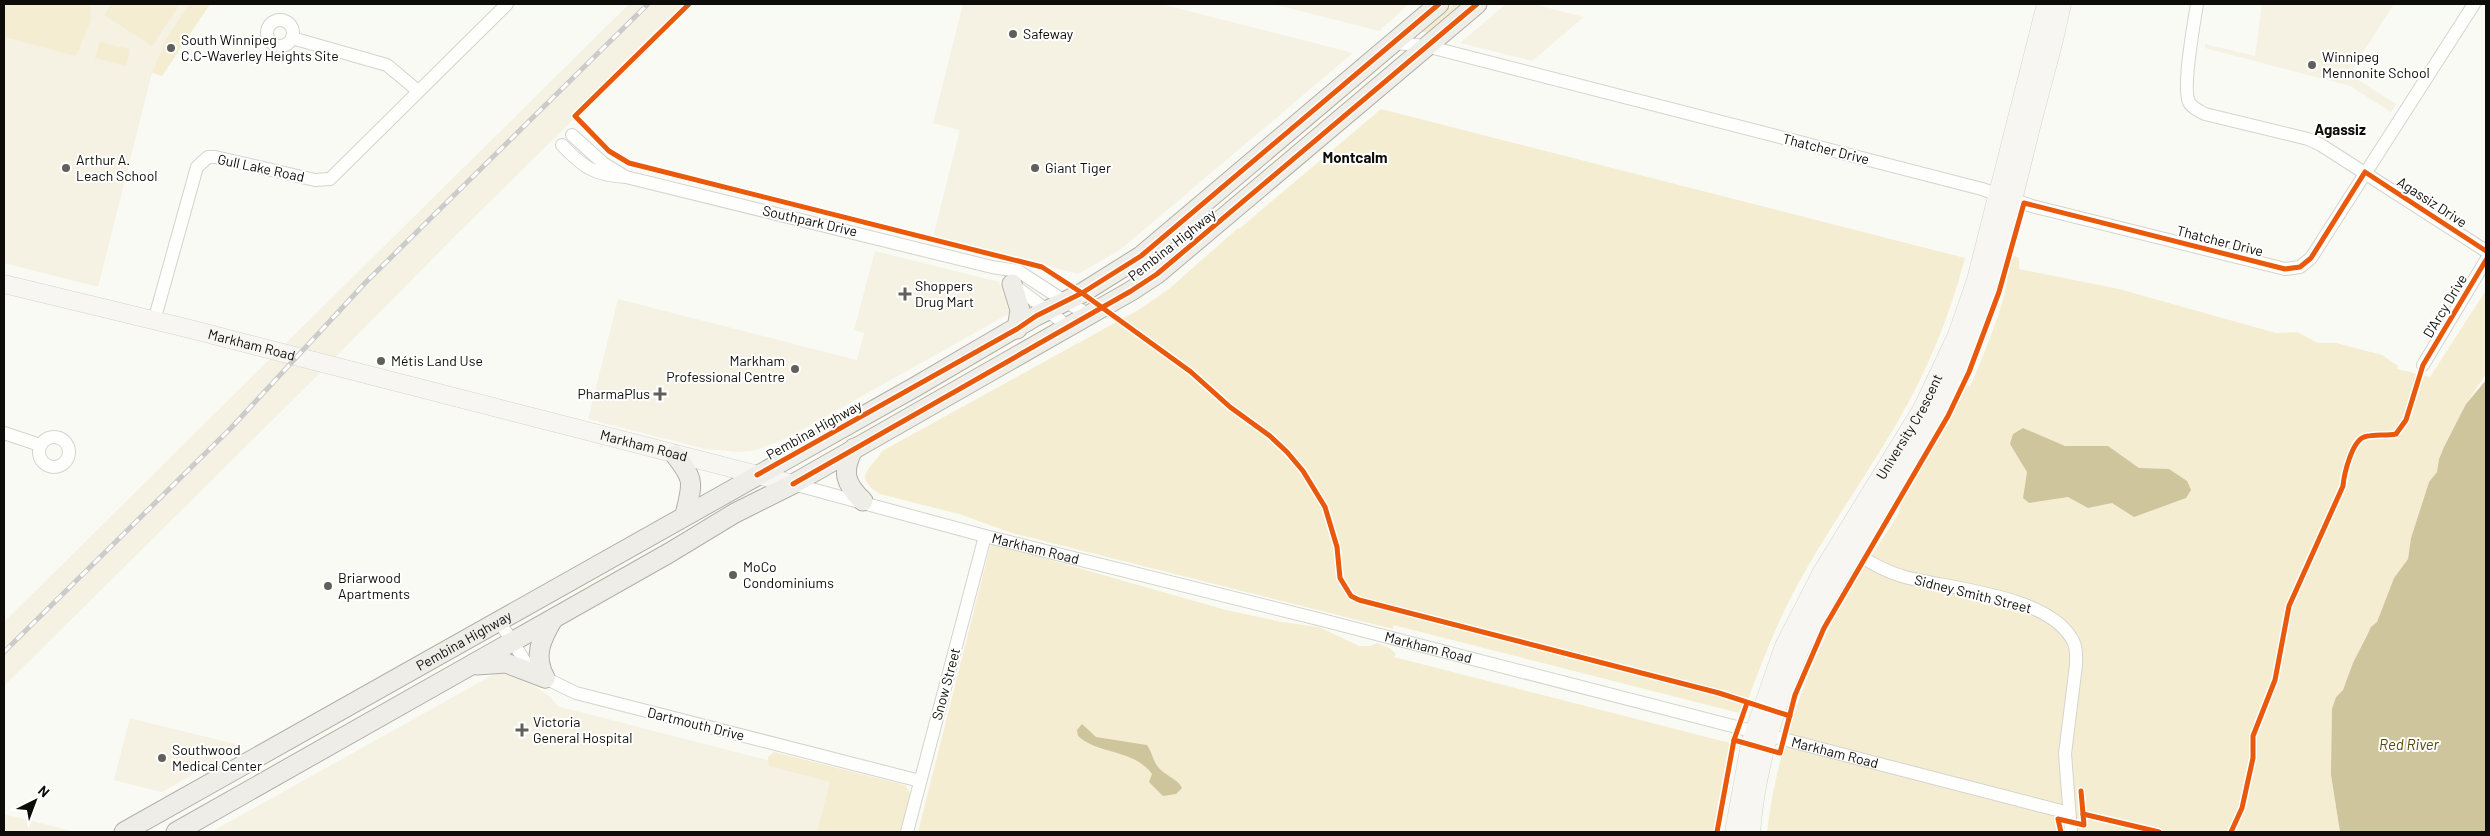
<svg xmlns="http://www.w3.org/2000/svg" width="2490" height="836" viewBox="0 0 2490 836" font-family="Barlow,sans-serif">
<style>
.built{fill:#f5f2e4}
.green{fill:#f4edd2}
.water{fill:#cfc59d}
.lines{fill:none;stroke-linecap:round;stroke-linejoin:round}
.street-casing{stroke:#d4d4cf;stroke-width:14}
.secondary-casing{stroke:#d4d4cf;stroke-width:19}
.primary-casing{stroke:#b2b0a5;stroke-width:21}
.street{stroke:#fefefd;stroke-width:12}
.secondary{stroke:#f7f6f2;stroke-width:18}
.primary{stroke:#eeede8;stroke-width:19}
.rail-casing{stroke:#cbcbca;stroke-width:5}
.rail{stroke:#fff;stroke-width:3;stroke-dasharray:9;stroke-linecap:butt}
.cycleway-casing{stroke:#fff;stroke-width:8}
.cycleway{stroke:#e8590c;stroke-width:5}
.poi-dot{fill:#605f5b;stroke:#fff;stroke-width:2}
.labels{text-anchor:middle;stroke-width:4;stroke-linejoin:round;paint-order:stroke}
.poi-label{font-size:14px;fill:#0d0c08;stroke:#fff;text-anchor:start}
.street-label{font-size:14px;fill:#0d0c08;stroke:#fff}
.neighbourhood-label{font-size:15px;font-weight:bold;fill:#0d0c08;stroke:#fff}
.water-label{font-size:15px;font-style:italic;fill:#584902;stroke:#fff}
</style>
<rect width="100%" height="100%" fill="#fafaf4"/>
<!-- built -->
<g class="built">
<path d="M4 4H189L166 39 152 73 98 287 4 263Z"/>
<path d="M629 4H691L456 235 313 380 4 686V622Z"/>
<path d="M963 4H1161L1353 53 1120 250 1078 274 933 237 960 130 933 123Z"/>
<path d="M1273 4H1409L1379 31Z"/>
<path d="M1506 4H1533L1584 17 1532 61 1460 43Z"/>
<path d="M2262 4H2394L2349 74 2396 104 2391 112 2350 86 2205 48V44L2255 56Z"/>
<path d="M875 251 999 282 1010 313 789 437 756 450 739 452 705 449 588 419 618 299 857 360 864 333 854 330Z"/>
<path d="M498 672 513 673 551 697 557 706 903 795 893 832H211Z"/>
<path d="M130 718 243 746 162 792 114 780Z"/>
<path d="M4 814 76 832H4Z"/>
</g>
<!-- green -->
<g class="green">
<path d="M6 4H90L91 20 76 56 8 38 4 41V12Z"/>
<path d="M111 4H180L152 46 104 15Z"/>
<path d="M189 4H210L162 76 152 73 166 39Z"/>
<path d="M1454 4H1462L1427 33 1421 31Z"/>
<path d="M100 42 130 49 126 66 95 58Z"/>
<path d="M1381 109 1965 258C1950 316 1927 371 1897 423 1863 481 1823 536 1792 595 1772 634 1757 674 1743 714L1393 625V629L1012 533 959 514 880 494C850 476 874 467 882 451L1140 309 1170 288 1238 228 1239 229Z"/>
<path d="M2013 255 2019 258V269L2119 289 2276 333 2297 332 2318 343H2336L2382 355 2398 366 2397 369 2430 377 2486 290V374L2466 404 2439 459 2438 472 2429 482 2411 538 2408 559 2394 578 2377 622C2355 640 2357 679 2336 697L2331 775 2340 832H1767C1776 756 1802 681 1837 613 1856 579 1878 546 1899 513L1900 502 1934 448 1966 384 1970 387C1982 359 1994 330 2003 300 2008 285 2007 269 2013 255Z"/>
<path d="M991 543 1226 610 1282 622 1319 627 1359 646H1370L1377 643 1390 648 1396 654 1394 657 1734 744 1718 832H918Z"/>
<path d="M774 752 905 785 911 794 902 832H817L830 782 769 766 768 757Z"/>
</g>
<!-- water -->
<g class="water">
<path d="M2486 380V832H2340L2331 775 2332 709 2336 697 2343 690 2353 663 2371 627 2377 622 2394 578 2408 559 2411 538 2429 482 2437 472 2439 459 2444 447 2466 404Z"/>
<path d="M2023 428 2065 446H2108L2139 468 2169 469 2187 481 2191 490 2186 498 2134 517 2112 503 2088 508 2068 497 2029 503 2023 498 2027 472 2010 444 2013 434Z"/>
<path d="M1082 724 1096 737 1147 745C1152 752 1153 761 1158 767 1164 775 1178 779 1182 788L1176 794 1163 796 1149 782 1152 774C1134 749 1099 755 1078 736L1077 730Z"/>
</g>
<g class="lines">
<defs>
<g id="street">
<path d="M2197 4C2194 23 2182 88 2189 102 2192 108 2199 111 2205 114L2308 139 2321 145 2486 251"/>
<circle cx="280" cy="33" r="13"/>
<path d="M292 38 387 65 418 91"/>
<path d="M1394 43 1426 46 1982 189 2032 206 2285 269 2300 267 2311 258 2474 4"/>
<path d="M572 135 603 163 624 176"/>
<path d="M562 145C584 168 594 175 626 177L992 267 1018 271 1066 302 1090 315"/>
<path d="M1011 283 1069 327"/>
<path d="M154 321 197 167 208 157H215L315 180 330 179 507 4"/>
<path d="M2423 365 2486 260"/>
<path d="M4 433 40 445"/>
<circle cx="54" cy="452" r="15"/>
<path id="s1" d="M793 484 985 536 1326 621 2069 813"/>
<path d="M1853 552C1870 562 1886 572 1905 577 1950 589 2053 595 2074 643 2077 650 2076 658 2076 665L2065 754 2071 832"/>
<path d="M499 621 526 663 545 678 576 693 920 781"/>
<path d="M907 832 985 536"/>
</g>
<g id="secondary">
<path id="s2" d="M4 284 190 329 793 484"/>
<path id="s3" d="M1734 832 1750 744 1784 646 1822 572 1922 409 1957 335 1976 280 2046 4"/>
<path d="M1751 832C1758 750 1787 666 1828 595 1867 526 1915 462 1950 391 1988 311 2007 224 2028 139 2039 94 2053 49 2062 4"/>
</g>
<g id="primary">
<path d="M1012 284 1020 310 1017 329"/>
<path d="M854 448C841 471 845 484 863 501"/>
<path d="M675 455C696 481 692 484 685 515"/>
<path d="M477 665 506 663 545 678"/>
<path d="M545 678C533 656 541 639 553 619"/>
<path id="s4" d="M124 832 915 387 1036 316 1082 293 1141 256 1439 4"/>
<path d="M176 832 669 553 735 513 793 484 1131 291 1157 274 1477 4"/>
</g>
</defs>
<!-- street casing -->
<use href="#street" class="street-casing"/>
<!-- secondary casing -->
<use href="#secondary" class="secondary-casing"/>
<!-- primary casing -->
<use href="#primary" class="primary-casing"/>
<!-- street -->
<use href="#street" class="street"/>
<!-- secondary -->
<use href="#secondary" class="secondary"/>
<!-- primary -->
<use href="#primary" class="primary"/>
<defs>
<path id="rail" d="M4 652 231 428 366 282 648 4"/>
</defs>
<!-- rail casing -->
<use href="#rail" class="rail-casing"/>
<!-- rail -->
<use href="#rail" class="rail"/>
<defs>
<g id="cycleway">
<path d="M689 4 575 116 609 151 629 163 1042 267 1082 293 1191 372 1230 407 1270 436 1287 452 1303 471 1325 507 1337 547 1340 578 1351 596 1359 600 1719 693 1790 716"/>
<path d="M757 475 1017 329 1036 316 1082 293 1141 256 1439 4"/>
<path d="M793 484 1131 291 1157 274 1477 4"/>
<path d="M1734 740 1780 753 1795 695 1824 628 1948 416 1969 372 1999 292 2024 203 2285 269 2300 267 2311 258 2365 172 2486 251"/>
<path d="M2083 814 2159 832"/>
<path d="M1717 832 1734 740 1747 703"/>
<path d="M2061 832 2058 819 2084 825 2081 791"/>
<path d="M2231 832 2242 808 2253 758V736L2275 680 2289 606 2343 486C2344 474 2352 441 2364 437 2374 434 2386 436 2396 434L2406 420 2423 365 2486 260"/>
</g>
</defs>
<!-- cycleway casing -->
<use href="#cycleway" class="cycleway-casing"/>
<!-- cycleway -->
<use href="#cycleway" class="cycleway"/>
</g>
<!-- markers -->
<g class="poi-dot">
<circle cx="1013" cy="34" r="5"/>
<circle cx="171" cy="48" r="5"/>
<circle cx="2312" cy="65" r="5"/>
<circle cx="66" cy="168" r="5"/>
<circle cx="1035" cy="168" r="5"/>
<path d="M902.5 286.5h5v5h5v5h-5v5h-5v-5h-5v-5h5z"/>
<circle cx="381" cy="361" r="5"/>
<circle cx="795" cy="369" r="5"/>
<path d="M657.5 386.5h5v5h5v5h-5v5h-5v-5h-5v-5h5z"/>
<circle cx="733" cy="575" r="5"/>
<circle cx="328" cy="586" r="5"/>
<path d="M519.5 722.5h5v5h5v5h-5v5h-5v-5h-5v-5h5z"/>
<circle cx="162" cy="758" r="5"/>
</g>
<g class="labels">
<!-- poi labels -->
<g class="poi-label">
<text x="1023" y="39">Safeway</text>
<text x="181" y="45">South Winnipeg<tspan x="181" dy="16">C.C-Waverley Heights Site</tspan></text>
<text x="2322" y="62">Winnipeg<tspan x="2322" dy="16">Mennonite School</tspan></text>
<text x="76" y="165">Arthur A.<tspan x="76" dy="16">Leach School</tspan></text>
<text x="1045" y="173">Giant Tiger</text>
<text x="915" y="291">Shoppers<tspan x="915" dy="16">Drug Mart</tspan></text>
<text x="391" y="366">Métis Land Use</text>
<text x="785" y="366" text-anchor="end">Markham<tspan x="785" dy="16">Professional Centre</tspan></text>
<text x="650" y="399" text-anchor="end">PharmaPlus</text>
<text x="743" y="572">MoCo<tspan x="743" dy="16">Condominiums</tspan></text>
<text x="338" y="583">Briarwood<tspan x="338" dy="16">Apartments</tspan></text>
<text x="533" y="727">Victoria<tspan x="533" dy="16">General Hospital</tspan></text>
<text x="172" y="755">Southwood<tspan x="172" dy="16">Medical Center</tspan></text>
</g>
<!-- street labels -->
<g class="street-label">
<text transform="translate(1826 149) rotate(14)" y="5">Thatcher Drive</text>
<text transform="translate(261 168) rotate(12)" y="5">Gull Lake Road</text>
<text transform="translate(2432 202) rotate(33)" y="5">Agassiz Drive</text>
<text transform="translate(810 221) rotate(13)" y="5">Southpark Drive</text>
<text transform="translate(2220 241) rotate(14)" y="5">Thatcher Drive</text>
<text transform="translate(1172 245) rotate(-38)" y="5">Pembina Highway</text>
<text transform="translate(2445 306) rotate(-59)" y="5">D'Arcy Drive</text>
<text dy="5" stroke="none"><textPath href="#s2" startOffset="255">Markham Road</textPath></text>
<text dy="5" stroke="none"><textPath href="#s3" startOffset="446">University Crescent</textPath></text>
<text transform="translate(814 430) rotate(-29)" y="5">Pembina Highway</text>
<text dy="5" stroke="none"><textPath href="#s2" startOffset="660">Markham Road</textPath></text>
<text dy="5" stroke="none"><textPath href="#s1" startOffset="251">Markham Road</textPath></text>
<text transform="translate(1973 594) rotate(14)" y="5">Sidney Smith Street</text>
<text dy="5" stroke="none"><textPath href="#s4" startOffset="390">Pembina Highway</textPath></text>
<text dy="5" stroke="none"><textPath href="#s1" startOffset="656">Markham Road</textPath></text>
<text transform="translate(946 684) rotate(-75)" y="5">Snow Street</text>
<text transform="translate(696 724) rotate(14)" y="5">Dartmouth Drive</text>
<text dy="5" stroke="none"><textPath href="#s1" startOffset="1076">Markham Road</textPath></text>
</g>
<!-- neighbourhood labels -->
<g class="neighbourhood-label">
<text x="2340" y="135">Agassiz</text>
<text x="1355" y="163">Montcalm</text>
</g>
<!-- water labels -->
<g class="water-label">
<text x="2409" y="750">Red River</text>
</g>
</g>
<!-- border -->
<rect width="2490" height="836" fill="none" stroke="#0d0c08" stroke-width="10"/>
<!-- north arrow -->
<g transform="translate(35 801) rotate(42)" stroke="#ffffff" stroke-width="4" paint-order="stroke">
<path d="M0-4L9 19L0 12L-9 19Z" fill="#0d0c08"/>
<text y="-8" font-size="14" font-weight="bold" text-anchor="middle" fill="#0d0c08">N</text>
</g>
</svg>
